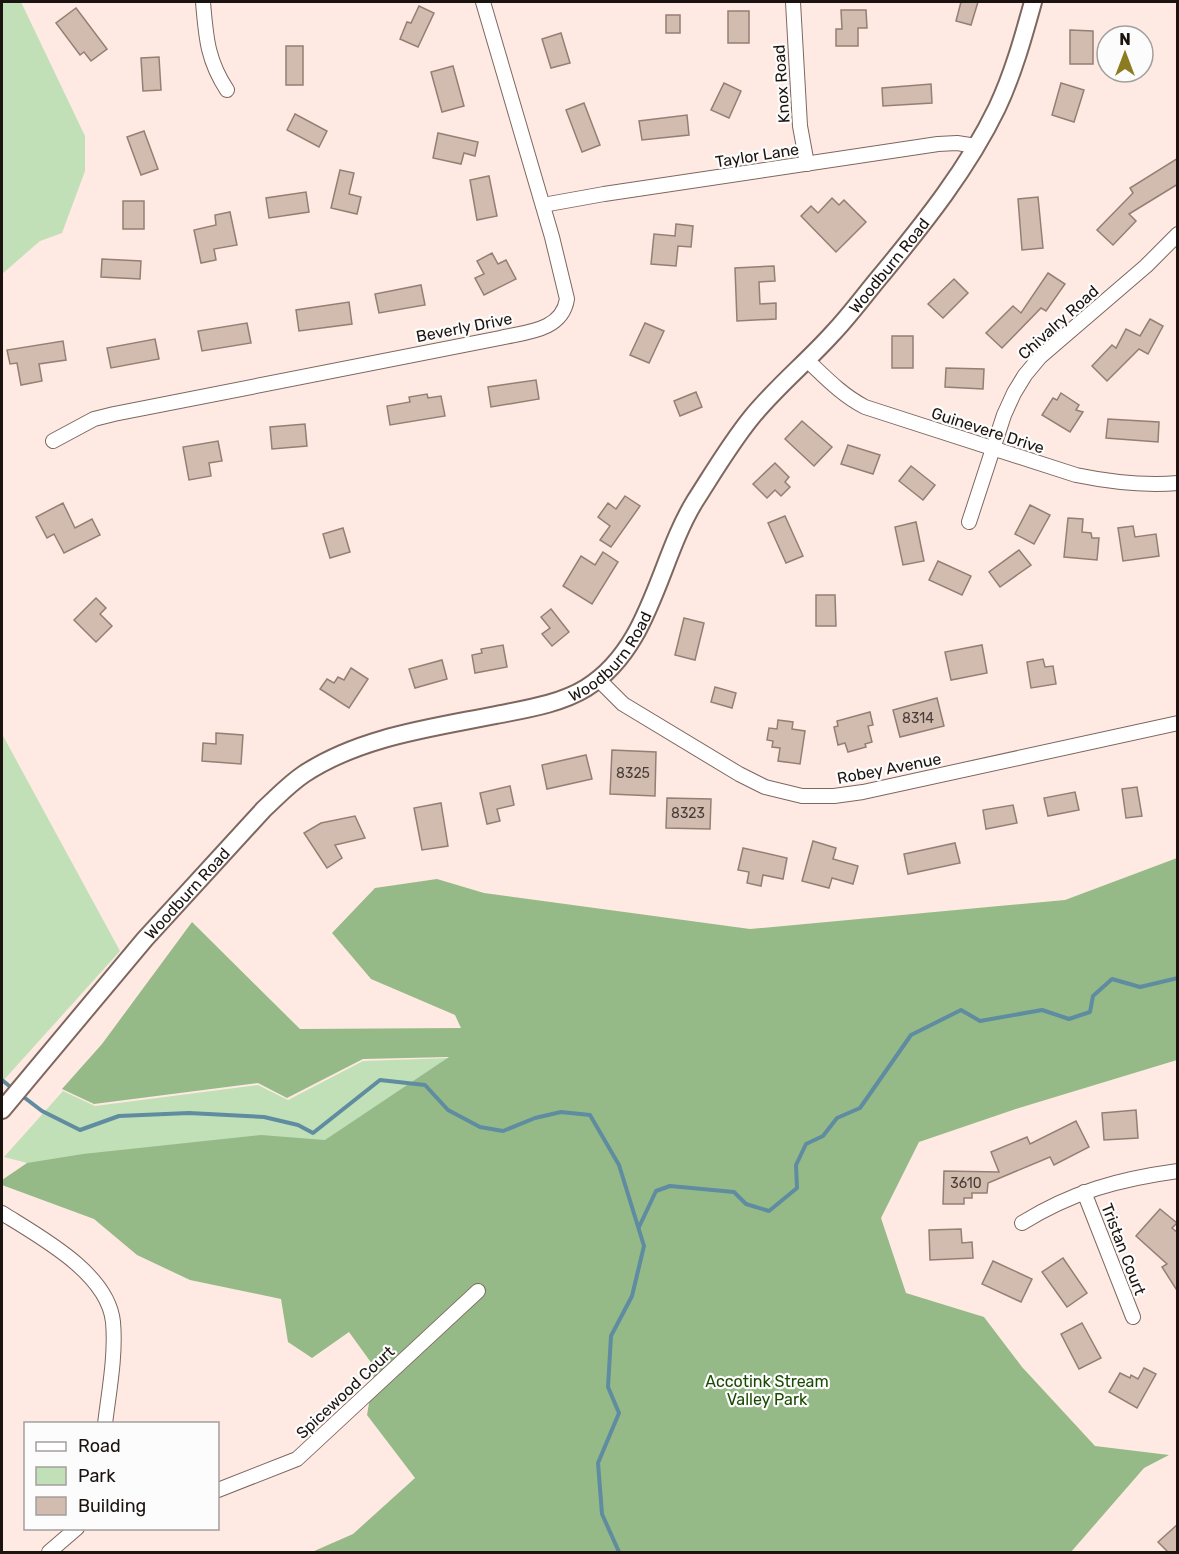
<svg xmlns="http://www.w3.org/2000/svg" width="1179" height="1554" viewBox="0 0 1179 1554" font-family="Rubik,sans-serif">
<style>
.green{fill:#c1e0b7}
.forest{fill:#95ba88}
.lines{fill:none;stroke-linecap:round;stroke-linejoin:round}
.stream{stroke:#5f8ca0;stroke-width:4}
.building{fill:#d2bbaf;stroke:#957f74;stroke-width:1.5}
.minor-casing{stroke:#7d675f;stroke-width:16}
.tertiary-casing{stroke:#7d675f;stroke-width:20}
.minor{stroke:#fff;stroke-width:14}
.tertiary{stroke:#fff;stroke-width:16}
.labels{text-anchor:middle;stroke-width:4.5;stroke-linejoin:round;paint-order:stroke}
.number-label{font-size:14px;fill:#493d37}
.street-label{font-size:16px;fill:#1b130f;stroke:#fcfcfc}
.park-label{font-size:16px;fill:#1a4a01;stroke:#fcfcfc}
</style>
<rect width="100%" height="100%" fill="#feeae2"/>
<!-- green -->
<g class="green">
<path d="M2 2H21L85 136V171L62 233 40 241 2 274Z"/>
<path d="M2 734 120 951 2 1082Z"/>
<path d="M450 1058 219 1213 4 1157 63 1091 95 1106 258 1085 288 1100 363 1061Z"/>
</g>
<!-- forest -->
<path class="forest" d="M1177 858V1060L1019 1108 919 1142 881 1218 906 1293 984 1317 1022 1367 1095 1446 1169 1455 1144 1468 1071 1552H312L353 1534 415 1478 367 1415 375 1368 349 1332 312 1358 288 1342 281 1299 190 1280 137 1255 94 1219 2 1185V1180L27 1163 83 1154 261 1135 325 1140 449 1057 363 1059 287 1098 258 1083 94 1104 62 1089 102 1044 192 922 300 1029 461 1028 455 1015 371 979 332 933 375 888 437 879 484 893 750 929 1065 900Z"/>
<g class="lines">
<!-- stream -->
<g class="stream">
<path d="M2 1080 13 1089"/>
<path d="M21 1095 42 1111 80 1130 119 1116 189 1113 264 1117 298 1125 313 1133 380 1080 425 1085 448 1110 480 1127 503 1131 535 1118 561 1112 590 1115 619 1165 644 1246 632 1296 611 1336 608 1387 619 1413 598 1463 602 1514 619 1552"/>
<path d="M639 1227 656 1191 670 1186 734 1192 746 1204 769 1211 797 1188 796 1165 806 1144 823 1136 837 1118 860 1108 911 1035 961 1010 980 1021 1042 1010 1069 1019 1090 1012 1093 996 1112 979 1140 987 1178 978"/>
</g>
</g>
<!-- building -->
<g class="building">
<path d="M961 2H978L971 25 956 21Z"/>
<path d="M419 6 434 13 418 47 400 39 407 22 411 23Z"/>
<path d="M76 8 107 49 91 61 84 52 80 55 56 23Z"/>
<path d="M841 10H866L867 28H858V46H836V29H842Z"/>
<rect x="728" y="11" width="21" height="32"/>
<rect x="666" y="15" width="14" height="18"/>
<path d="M1070 30 1093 31V64H1070Z"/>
<path d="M561 33 570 63 551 68 542 39Z"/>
<rect x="286" y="46" width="17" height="39"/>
<path d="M159 57 161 90 143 91 141 58Z"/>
<path d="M453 66 464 106 442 112 431 72Z"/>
<path d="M724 83 741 91 729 118 711 110Z"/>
<path d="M1061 83 1084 90 1074 122 1052 115Z"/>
<path d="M931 84 932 103 883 106 882 88Z"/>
<path d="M584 103 600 145 582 152 566 110Z"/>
<path d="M295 114 327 131 319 147 287 130Z"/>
<path d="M687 115 689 135 642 140 639 121Z"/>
<path d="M144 131 158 169 141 175 127 137Z"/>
<path d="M438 133 478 142 475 156 464 153 461 164 433 158Z"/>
<path d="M1178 158V184L1129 214 1136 221 1113 245 1097 230 1133 193 1130 188Z"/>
<path d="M340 170 354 173 349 194 361 197 357 214 331 208Z"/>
<path d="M489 176 497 216 477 220 470 180Z"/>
<path d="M306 192 309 212 269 218 266 198Z"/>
<path d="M1038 197 1043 248 1022 250 1018 199Z"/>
<path d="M832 198 839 205 844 200 866 222 836 252 801 216 811 206 818 213Z"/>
<rect x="123" y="201" width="21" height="28"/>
<path d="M230 212 237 245 214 249 216 260 201 263 194 230 216 225 215 215Z"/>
<path d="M676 224 693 226 691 247 678 246 676 266 651 264 654 234 675 236Z"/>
<path d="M492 253 498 264 506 260 516 279 484 295 475 278 484 274 477 261Z"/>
<path d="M102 259 141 261 140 279 101 277Z"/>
<path d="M774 266 775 281 759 282 760 304 776 303V319L737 321 735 268Z"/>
<path d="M1048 273 1065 284 1046 311 1041 308 1002 348 986 333 1013 306 1021 313Z"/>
<path d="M954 279 968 293 943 318 928 304Z"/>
<path d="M421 285 425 305 379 313 375 294Z"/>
<path d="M349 302 352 324 299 331 296 310Z"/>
<path d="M1150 319 1163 326 1148 354 1139 349 1107 381 1092 366 1112 345 1116 348 1126 329 1140 336Z"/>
<path d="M247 323 251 343 202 351 198 331Z"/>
<path d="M645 323 664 331 649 363 630 355Z"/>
<rect x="892" y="336" width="21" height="32"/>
<path d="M155 339 159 359 111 368 107 348Z"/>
<path d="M63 341 66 360 39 364 42 381 21 385 17 363 10 364 7 350Z"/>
<path d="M946 368 984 369 983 389 945 387Z"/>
<path d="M536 380 539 399 491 407 488 387Z"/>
<path d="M696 392 702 407 680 416 674 401Z"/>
<path d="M1061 393 1079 405 1076 410 1083 412 1070 432 1042 415 1053 398 1057 400Z"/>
<path d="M427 394 428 398 441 396 445 416 390 425 387 406 410 402 409 397Z"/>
<path d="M1108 419 1159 422 1158 442 1106 438Z"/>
<path d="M802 421 832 447 814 466 785 439Z"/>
<path d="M305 424 307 446 272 449 270 427Z"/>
<path d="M218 441 222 461 209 463 211 476 189 480 183 447Z"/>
<path d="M848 445 880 455 873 474 841 464Z"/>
<path d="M775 463 789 477 785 482 790 487 781 496 775 490 767 498 753 484Z"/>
<path d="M911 466 935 485 923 500 899 481Z"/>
<path d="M625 496 640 506 611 547 600 540 610 526 598 517 608 503 616 509Z"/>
<path d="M63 503 75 528 92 519 100 535 64 553 54 534 47 538 36 517Z"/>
<path d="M1030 505 1050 515 1034 544 1015 534Z"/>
<path d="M785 516 803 556 786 563 768 523Z"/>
<path d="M1068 518 1083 519 1082 532 1091 533 1092 538H1099L1097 560 1064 557Z"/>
<path d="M916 522 924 561 903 565 895 527Z"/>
<path d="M1133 526 1135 537 1156 534 1159 556 1123 561 1118 528Z"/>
<path d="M343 528 350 552 330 558 323 534Z"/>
<path d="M1019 550 1031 565 1000 587 989 572Z"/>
<path d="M603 552 618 562 592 604 563 586 581 556 595 565Z"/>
<path d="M938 561 971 576 962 595 929 580Z"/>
<path d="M816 595H835L836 626H816Z"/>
<path d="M96 598 106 608 100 614 112 626 96 642 74 620Z"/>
<path d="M551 609 569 632 552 646 542 634 550 628 541 617Z"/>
<path d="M684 618 704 623 695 660 675 655Z"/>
<path d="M503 645 507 667 475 673 472 655 482 653 481 649Z"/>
<path d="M982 645 987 673 951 680 945 652Z"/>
<path d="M1043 659 1045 667 1053 666 1056 684 1031 688 1027 662Z"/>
<path d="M442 660 447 679 415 688 409 669Z"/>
<path d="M351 668 368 679 349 708 320 689 327 679 334 683 338 677 344 680Z"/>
<path d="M715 687 736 693 732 708 711 702Z"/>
<path d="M937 698 944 726 900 737 893 710Z"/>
<path d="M870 712 873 725 868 726 872 742 865 744 866 747 848 752 845 743 838 745 834 727 838 726 837 721Z"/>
<path d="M778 720 793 722 792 729 805 731 800 764 778 761 780 748 772 747 773 741 767 740 769 728 777 729Z"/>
<path d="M216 733 243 735 241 764 202 761 203 743 216 744Z"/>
<path d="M612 750 656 752 655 796 610 794Z"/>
<path d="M586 755 592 779 547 789 542 765Z"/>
<path d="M510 786 514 805 497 809 500 821 487 824 480 793Z"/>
<path d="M1137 787 1142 816 1126 818 1122 789Z"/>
<path d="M1075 792 1079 810 1048 816 1044 798Z"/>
<path d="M667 798 711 799 710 829 666 828Z"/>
<path d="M441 803 448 846 422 850 414 808Z"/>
<path d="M1013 805 1017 823 986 829 983 810Z"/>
<path d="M355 816 365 838 335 845 342 858 327 868 304 833 321 823Z"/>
<path d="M813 841 836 848 833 859 858 866 853 884 832 878 829 888 802 881Z"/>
<path d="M955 843 960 863 908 874 904 854Z"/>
<path d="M743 848 787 858 783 879 763 875 761 886 747 883 749 872 738 870Z"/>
<path d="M1136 1110 1138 1138 1104 1140 1102 1113Z"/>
<path d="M1076 1121 1089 1147 1054 1165 1050 1157 988 1183 987 1193H972V1198H964V1204H943L944 1171 999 1172 991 1152 1027 1137 1030 1144Z"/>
<path d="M1160 1209 1177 1223 1172 1228 1178 1233V1292L1162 1267 1167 1264 1136 1236Z"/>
<path d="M961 1229 962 1243 972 1242 973 1258 930 1260 929 1230Z"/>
<path d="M1063 1258 1087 1293 1067 1307 1042 1272Z"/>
<path d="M993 1261 1032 1279 1021 1302 982 1284Z"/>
<path d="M1082 1323 1101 1358 1079 1369 1061 1334Z"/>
<path d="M1144 1368 1156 1374 1137 1408 1109 1392 1120 1373 1130 1378 1131 1375 1138 1379Z"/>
<path d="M1178 1524V1552H1168L1158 1542Z"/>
</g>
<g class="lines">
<defs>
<g id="minor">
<path d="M203 2C206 36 207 60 227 90"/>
<path d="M793 2 800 126 807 164"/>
<path d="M543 205 604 194 938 144 957 143 976 146"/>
<path d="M807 360C826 378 842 395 865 407L1076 475C1110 482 1143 486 1178 483"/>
<path d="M53 441 94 419 114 414 500 338C526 332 562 331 567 299L552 237 483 2"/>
<path d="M969 522 1004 415 1014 393 1025 375 1040 357 1146 266 1178 234"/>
<path d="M598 679 623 704 739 774 765 787 802 796H834L863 792 1178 723"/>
<path d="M1084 1192 1133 1317"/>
<path d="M2 1213C40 1237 108 1273 113 1322 116 1355 109 1391 105 1424"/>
<path d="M1022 1223C1072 1192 1119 1179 1178 1171"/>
<path d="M218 1490 297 1459 478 1291"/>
<path d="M49 1552 77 1528"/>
</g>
<g id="tertiary">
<path id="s1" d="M2 1110 145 939 264 809C277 797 289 784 304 774 360 737 431 728 496 715 526 709 560 704 586 688 651 648 658 561 695 501 713 473 730 444 751 418 776 387 807 362 833 333 851 314 866 293 883 273 925 222 968 168 997 108 1013 74 1023 38 1033 2"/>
</g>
</defs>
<!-- minor casing -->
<use href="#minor" class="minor-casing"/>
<!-- tertiary casing -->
<use href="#tertiary" class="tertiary-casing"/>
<!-- minor -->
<use href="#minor" class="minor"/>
<!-- tertiary -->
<use href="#tertiary" class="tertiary"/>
</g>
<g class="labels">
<!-- number labels -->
<g class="number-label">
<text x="918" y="723">8314</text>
<text x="633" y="778">8325</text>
<text x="688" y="818">8323</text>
<text x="966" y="1188">3610</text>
</g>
<!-- street labels -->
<g class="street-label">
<text transform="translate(781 84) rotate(-94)" y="6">Knox Road</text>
<text transform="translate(757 155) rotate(-9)" y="6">Taylor Lane</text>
<text dy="6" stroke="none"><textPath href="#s1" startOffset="1275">Woodburn Road</textPath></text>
<text transform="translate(1058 322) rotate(-42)" y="6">Chivalry Road</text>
<text transform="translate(464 327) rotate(-11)" y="6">Beverly Drive</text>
<text transform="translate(988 430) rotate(18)" y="6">Guinevere Drive</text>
<text dy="6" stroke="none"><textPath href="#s1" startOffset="789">Woodburn Road</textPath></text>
<text transform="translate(889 768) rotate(-11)" y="6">Robey Avenue</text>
<text dy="6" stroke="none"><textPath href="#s1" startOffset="285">Woodburn Road</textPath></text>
<text transform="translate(1124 1249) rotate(69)" y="6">Tristan Court</text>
<text transform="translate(345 1392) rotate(-43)" y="6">Spicewood Court</text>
</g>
<!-- park labels -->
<g class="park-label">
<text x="767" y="1387">Accotink Stream<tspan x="767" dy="18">Valley Park</tspan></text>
</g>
</g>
<!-- border -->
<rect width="1179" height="1554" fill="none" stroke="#1b130f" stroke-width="6"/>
<!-- legend -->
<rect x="24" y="1422" width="195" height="108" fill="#fcfcfc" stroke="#a29f9d" stroke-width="1.5"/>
<rect x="36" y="1442" width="30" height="9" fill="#ffffff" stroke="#a29f9d" stroke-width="1.5"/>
<text x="78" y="1452" font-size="18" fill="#1b130f">Road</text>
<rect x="36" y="1467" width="30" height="18" fill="#c1e0b7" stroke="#a29f9d" stroke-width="1.5"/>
<text x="78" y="1482" font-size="18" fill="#1b130f">Park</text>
<rect x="36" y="1497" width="30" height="18" fill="#d2bbaf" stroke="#a29f9d" stroke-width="1.5"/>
<text x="78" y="1512" font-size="18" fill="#1b130f">Building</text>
<!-- north arrow -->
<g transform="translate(1125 54)"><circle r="28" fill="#fcfcfc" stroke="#a29f9d" stroke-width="1.5"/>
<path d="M0-4.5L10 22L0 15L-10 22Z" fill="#8c7b20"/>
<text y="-9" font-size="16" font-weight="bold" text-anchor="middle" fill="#1b130f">N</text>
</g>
</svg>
